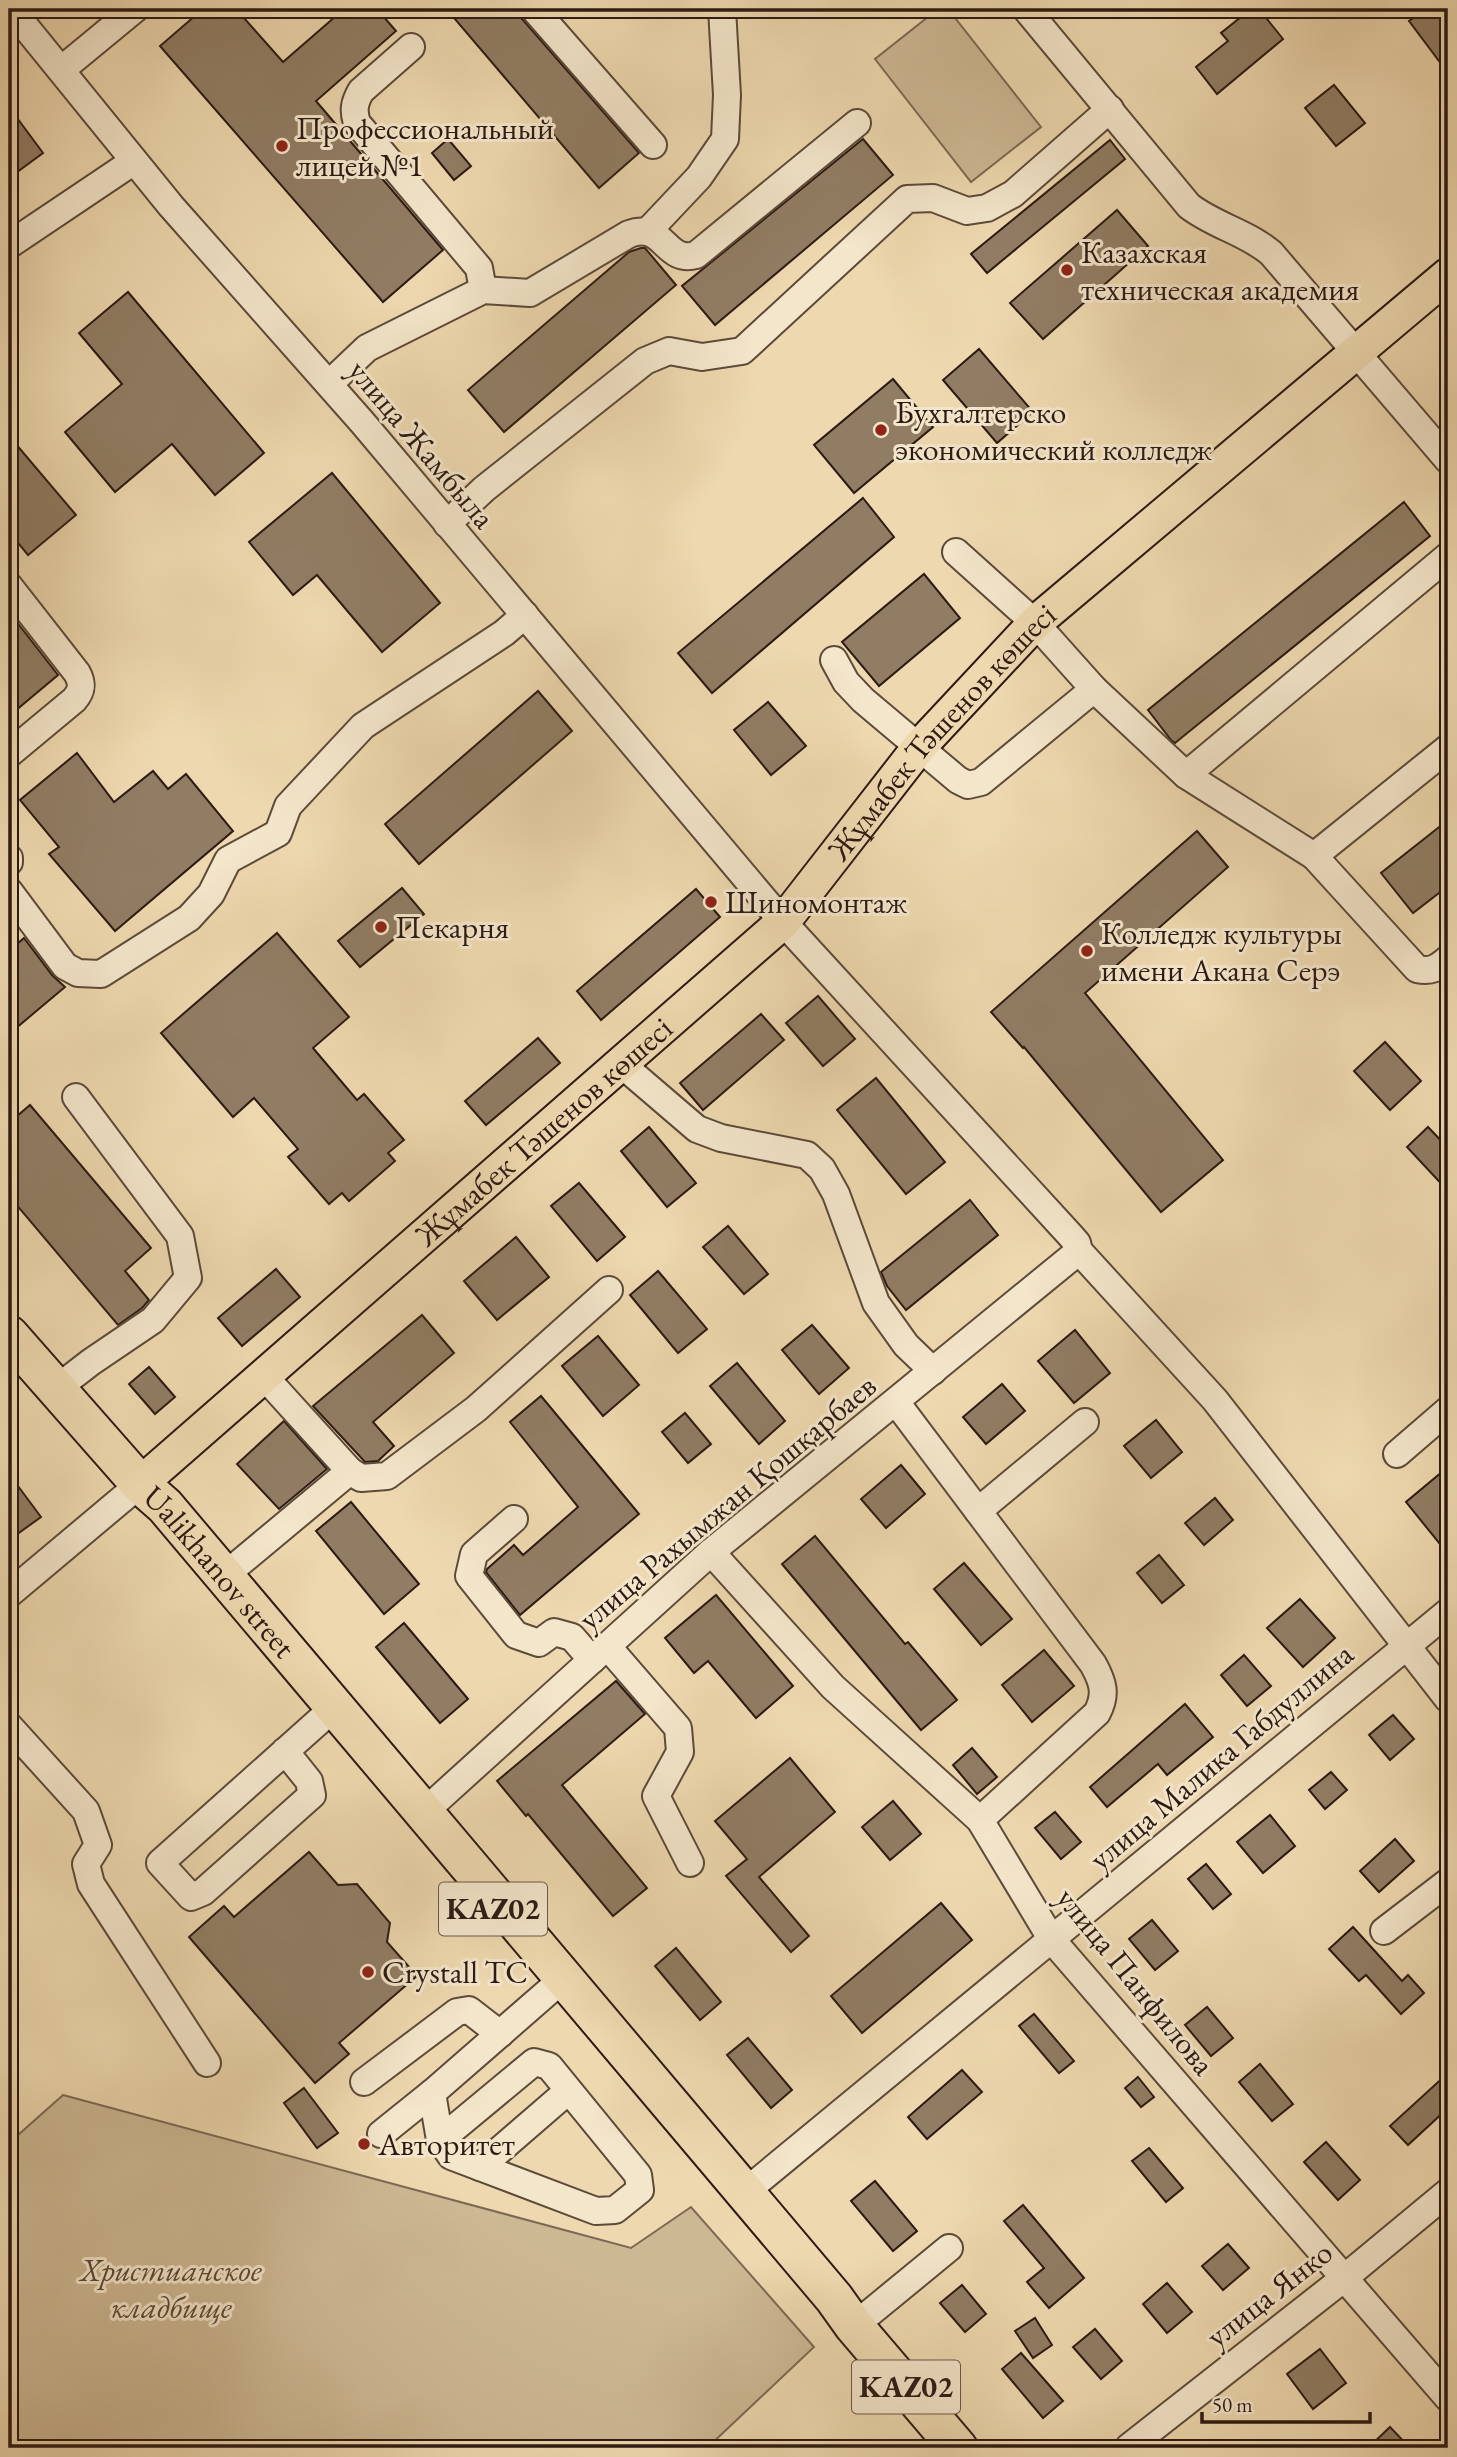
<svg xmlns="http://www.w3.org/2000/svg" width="1457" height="2457" viewBox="0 0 1457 2457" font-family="'EB Garamond',serif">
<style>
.green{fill:#cdb894;stroke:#7c6954;stroke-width:2}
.building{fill:#917d64;stroke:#2c1a13;stroke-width:2}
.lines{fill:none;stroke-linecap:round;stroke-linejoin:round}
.minor-casing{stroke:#5c4a3a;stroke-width:30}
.major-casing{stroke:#2c1a13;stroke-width:37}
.highway-casing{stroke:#2c1a13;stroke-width:42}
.minor{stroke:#f4e6cb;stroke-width:26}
.major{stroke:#eed8af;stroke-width:33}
.highway{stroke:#eed8af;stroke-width:38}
.poi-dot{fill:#8f2418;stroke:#f4e6cb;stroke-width:2.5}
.labels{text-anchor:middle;stroke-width:6;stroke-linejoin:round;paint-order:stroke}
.shield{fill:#f4e6cb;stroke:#68574a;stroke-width:2}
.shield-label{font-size:30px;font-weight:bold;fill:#2c1a13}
.poi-label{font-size:32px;fill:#2c1a13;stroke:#f4e6cb;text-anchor:start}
.street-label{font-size:32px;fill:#2c1a13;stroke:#f4e6cb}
.park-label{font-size:32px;font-style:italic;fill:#5c493a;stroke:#f4e6cb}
</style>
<rect width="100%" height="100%" fill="#eed8af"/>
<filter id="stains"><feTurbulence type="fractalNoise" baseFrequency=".00286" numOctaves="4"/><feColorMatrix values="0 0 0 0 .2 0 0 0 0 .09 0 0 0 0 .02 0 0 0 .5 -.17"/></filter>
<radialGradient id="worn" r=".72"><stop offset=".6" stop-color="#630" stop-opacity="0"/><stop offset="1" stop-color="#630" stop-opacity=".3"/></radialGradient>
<!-- green -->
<g class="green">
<path d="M938 9H948L1041 127 971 182 875 59Z"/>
<path d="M63 2095 631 2248 691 2207 814 2347 707 2448H9V2143Z"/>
</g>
<!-- building -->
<g class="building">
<path d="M203 9H236L283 62 344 9H377L396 31 316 101 443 250 383 302 160 46Z"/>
<path d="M465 9H516L522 19 639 153 599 188 454 18Z"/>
<path d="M1251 9H1259L1283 39 1217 94 1196 67 1228 41 1221 33Z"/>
<path d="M1426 9H1448V73L1409 21Z"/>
<path d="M1334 85 1365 123 1336 146 1305 108Z"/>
<path d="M9 107 43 153 9 178Z"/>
<path d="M448 139 471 166 454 180 432 153Z"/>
<path d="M863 139 893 175 715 325 682 286Z"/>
<path d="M1110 140 1125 159 987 273 971 254Z"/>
<path d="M1117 210 1148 246 1043 339 1010 303Z"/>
<path d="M641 248H645L676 285 504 432 468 390 629 252Z"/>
<path d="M128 292 264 453 215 495 172 444 115 492 65 432 122 384 79 333Z"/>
<path d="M979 349 1033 412 997 443 943 380Z"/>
<path d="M893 379 933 427 854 493 814 445Z"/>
<path d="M9 436 76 515 28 555 9 532Z"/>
<path d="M332 473 440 603 382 652 317 575 293 595 249 542Z"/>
<path d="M863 498 894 537 712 693 678 653Z"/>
<path d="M1404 502 1430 536 1175 743 1171 740 1148 710Z"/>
<path d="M924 574 960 618 879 686 842 642Z"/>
<path d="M19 625 58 675 9 716V634Z"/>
<path d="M538 691 572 731 419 864 385 824Z"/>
<path d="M768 702 806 746 771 775 734 730Z"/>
<path d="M77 753 114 802 153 771 168 789 186 774 233 831 115 931 49 854 59 847 20 800Z"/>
<path d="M1448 820V886L1413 913 1381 873Z"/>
<path d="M1197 831 1228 867 1085 993 1223 1160 1161 1212 1024 1047 1023 1048 991 1012Z"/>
<path d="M402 888 424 914 360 967 338 941Z"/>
<path d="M696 889 720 917 601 1020 577 991Z"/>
<path d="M277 933 349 1017 313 1048 357 1100 364 1094 404 1140 388 1153 395 1161 349 1201 342 1193 329 1204 288 1157 298 1149 254 1098 233 1117 161 1033Z"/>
<path d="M24 938 52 975 65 987 9 1034V951Z"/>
<path d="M818 996 855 1039 823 1066 786 1023Z"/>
<path d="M761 1014 784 1040 703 1110 680 1083Z"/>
<path d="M538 1038 560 1063 486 1125 465 1101Z"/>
<path d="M1385 1042 1421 1081 1390 1110 1354 1071Z"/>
<path d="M876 1078 945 1162 906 1194 837 1110Z"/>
<path d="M30 1105 151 1248 125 1271 149 1300 142 1308 118 1325 9 1196V1123Z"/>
<path d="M649 1127 696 1183 667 1207 621 1151Z"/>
<path d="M1428 1127 1448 1148V1191L1407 1147Z"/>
<path d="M579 1183 625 1237 597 1261 551 1206Z"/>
<path d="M970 1200 998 1235 906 1310 887 1286 881 1272Z"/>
<path d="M728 1226 768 1274 744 1294 703 1247Z"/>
<path d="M516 1237 549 1277 497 1320 464 1281Z"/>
<path d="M276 1269 300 1297 242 1346 218 1318Z"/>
<path d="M658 1271 707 1329 678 1353 630 1295Z"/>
<path d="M422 1315 454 1353 373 1422 394 1446 378 1461 365 1462 313 1406Z"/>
<path d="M812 1325 849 1368 819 1394 782 1350Z"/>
<path d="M1075 1330 1110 1373 1074 1403 1038 1361Z"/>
<path d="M598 1336 639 1385 603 1416 562 1366Z"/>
<path d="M737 1363 785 1421 759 1444 710 1386Z"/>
<path d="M149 1367 175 1397 155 1414 129 1384Z"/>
<path d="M1002 1384 1025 1411 986 1444 963 1417Z"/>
<path d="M541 1396 639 1514 520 1615 486 1572 487 1569 514 1545 523 1555 578 1507 510 1422Z"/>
<path d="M685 1413 711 1444 688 1463 662 1432Z"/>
<path d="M1156 1420 1182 1452 1151 1478 1124 1446Z"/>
<path d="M284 1421 327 1469 279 1509 237 1464Z"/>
<path d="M901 1465 925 1494 886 1528 861 1499Z"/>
<path d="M1448 1467V1554L1406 1502Z"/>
<path d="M9 1474 41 1517 9 1540Z"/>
<path d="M1215 1498 1233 1520 1204 1545 1185 1523Z"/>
<path d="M351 1502 419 1584 384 1614 316 1531Z"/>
<path d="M815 1536 905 1644 908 1642 957 1700 921 1730 782 1564Z"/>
<path d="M1159 1555 1184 1585 1162 1603 1137 1573Z"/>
<path d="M964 1563 1012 1619 981 1645 934 1589Z"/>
<path d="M716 1595 793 1686 756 1718 708 1661 694 1673 665 1638Z"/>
<path d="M1300 1599 1335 1638 1303 1667 1267 1628Z"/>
<path d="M404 1623 468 1699 440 1723 376 1647Z"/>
<path d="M1044 1650 1074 1686 1032 1722 1002 1685Z"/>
<path d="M1244 1655 1271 1686 1247 1706 1221 1675Z"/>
<path d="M616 1681 645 1714 562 1785 647 1888 613 1916 528 1814 526 1816 497 1781Z"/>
<path d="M1185 1704 1213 1737 1167 1775 1158 1764 1107 1807 1090 1787Z"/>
<path d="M1393 1715 1414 1739 1390 1760 1369 1735Z"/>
<path d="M972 1748 997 1777 977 1794 953 1765Z"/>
<path d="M790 1758 835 1812 759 1877 809 1936 791 1952 726 1876 747 1859 715 1821Z"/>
<path d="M1331 1772 1347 1790 1325 1809 1309 1790Z"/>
<path d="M893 1801 921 1834 890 1860 862 1827Z"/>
<path d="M1055 1812 1081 1842 1061 1859 1035 1828Z"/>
<path d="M1270 1815 1295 1846 1263 1873 1237 1842Z"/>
<path d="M1395 1839 1414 1861 1379 1892 1360 1871Z"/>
<path d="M309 1852 338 1885 357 1884 390 1923 387 1942 417 1976 339 2043 349 2054 315 2083 189 1937 224 1906 234 1917Z"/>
<path d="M1206 1864 1231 1894 1213 1909 1188 1879Z"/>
<path d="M941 1903 972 1940 862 2033 831 1996Z"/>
<path d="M1152 1920 1178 1951 1155 1970 1129 1939Z"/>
<path d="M1353 1927 1402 1981 1408 1975 1424 1993 1401 2014 1366 1975 1359 1981 1329 1949Z"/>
<path d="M676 1948 721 2002 700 2020 655 1966Z"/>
<path d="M1207 2007 1233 2038 1211 2056 1185 2025Z"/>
<path d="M1034 2014 1074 2061 1059 2073 1019 2026Z"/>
<path d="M748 2038 792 2090 771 2108 727 2055Z"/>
<path d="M1260 2064 1293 2104 1272 2121 1239 2082Z"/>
<path d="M962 2070 982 2092 927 2139 908 2117Z"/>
<path d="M1448 2073V2108L1408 2145 1390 2126Z"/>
<path d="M1138 2077 1154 2097 1141 2107 1125 2088Z"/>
<path d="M304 2088 338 2133 317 2148 284 2103Z"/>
<path d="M1326 2142 1360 2180 1338 2200 1304 2162Z"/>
<path d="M1149 2148 1183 2188 1166 2202 1132 2161Z"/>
<path d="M875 2181 917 2231 893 2251 851 2201Z"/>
<path d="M1023 2205 1084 2278 1049 2308 1027 2282 1044 2268 1004 2221Z"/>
<path d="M1228 2244 1249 2268 1223 2290 1202 2266Z"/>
<path d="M1167 2283 1192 2312 1167 2333 1143 2304Z"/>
<path d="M962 2285 986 2314 965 2332 940 2303Z"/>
<path d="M1035 2318 1052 2345 1033 2358 1015 2331Z"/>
<path d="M1095 2329 1122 2361 1101 2379 1073 2347Z"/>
<path d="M1320 2349 1346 2383 1313 2409 1287 2374Z"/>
<path d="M1021 2353 1063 2401 1043 2418 1002 2369Z"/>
<path d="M1390 2427 1410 2448H1368Z"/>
</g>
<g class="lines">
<defs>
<g id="minor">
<path d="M11 9 171 206 362 422 783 922 1070 1235 1077 1243 1079 1251 1215 1400 1448 1699"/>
<path d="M534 9 653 145"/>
<path d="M1026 9 1189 206C1215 226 1246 232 1271 253L1448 460"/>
<path d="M411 47 361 91C354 103 353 111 357 123L479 268 483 290"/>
<path d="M61 70 135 9"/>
<path d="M648 231 699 177 725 139 727 95 722 9"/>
<path d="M9 245 134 161"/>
<path d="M329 384 367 348 483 290 530 293 629 234C665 221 664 264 696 255L857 123"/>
<path d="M447 524 484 489 645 361 669 351 702 357 742 351 907 199 933 198 967 211 987 208 1013 194 1110 109"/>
<path d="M956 552 1035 623 1094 689 1186 775 1314 856 1417 969C1431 972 1438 968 1448 959"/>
<path d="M9 586 77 673C83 684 82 691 74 700L9 754"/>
<path d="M834 660 846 682 863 700 958 780 968 785 981 782 1094 689"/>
<path d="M1186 775 1448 556"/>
<path d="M1314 856 1448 748"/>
<path d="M9 858V862"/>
<path d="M9 891 65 966 78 973 101 974 189 918 211 894 228 860 278 833 288 806 363 726 504 633 525 615"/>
<path d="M620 1063 697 1129 721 1138 807 1155 822 1169 836 1194 876 1303 906 1345 933 1371"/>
<path d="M263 1375 350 1471 361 1478 387 1476 476 1409 609 1290"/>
<path d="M56 1389 91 1362 153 1320 188 1278 180 1236 76 1097"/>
<path d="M896 1402 1093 1664C1103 1682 1107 1694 1097 1713L980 1820"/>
<path d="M1397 1454 1448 1410"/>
<path d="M978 1511 1085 1422"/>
<path d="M514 1519 474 1554 469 1576 516 1635 539 1643 554 1632 572 1637 592 1660"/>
<path d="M711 1552 833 1687 980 1820 1052 1940 1448 2398"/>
<path d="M224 1576 350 1471"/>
<path d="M9 1594 140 1484"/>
<path d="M608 1647 678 1728 680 1752 656 1796 690 1863"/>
<path d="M9 1726 86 1811 98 1845 86 1864 91 1884 207 2063"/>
<path d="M285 1751 309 1781 312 1795 203 1892 191 1897 160 1863 328 1713"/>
<path d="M424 1812 711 1552 1079 1251"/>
<path d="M1384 1931 1448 1882"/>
<path d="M364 2082 457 2012 469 2010 500 2034"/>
<path d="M432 2093 440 2140 451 2156 596 2211 615 2210 640 2190 638 2175 549 2066 534 2062 440 2140"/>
<path d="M381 2134 432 2093 557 1984"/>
<path d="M480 2167 568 2091"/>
<path d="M745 2192 1448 1612"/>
<path d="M854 2326 949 2248"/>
<path d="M1129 2447 1343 2279 1448 2192"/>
</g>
<g id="major">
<path id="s1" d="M140 1484 783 922 920 746 1035 623 1448 275"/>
</g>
<g id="highway">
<path id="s2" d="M9 1335 140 1484 165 1506 834 2298 854 2326 958 2448"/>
</g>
</defs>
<!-- minor casing -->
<use href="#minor" class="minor-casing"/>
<!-- major casing -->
<use href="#major" class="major-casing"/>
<!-- highway casing -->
<use href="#highway" class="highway-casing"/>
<!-- minor -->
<use href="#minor" class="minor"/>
<!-- major -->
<use href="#major" class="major"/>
<!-- highway -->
<use href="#highway" class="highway"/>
</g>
<!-- markers -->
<g class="poi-dot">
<circle cx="282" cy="146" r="7"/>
<circle cx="1067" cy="270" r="7"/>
<circle cx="881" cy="430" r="7"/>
<circle cx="711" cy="902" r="7"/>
<circle cx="381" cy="927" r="7"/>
<circle cx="1087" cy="951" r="7"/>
<circle cx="368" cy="1972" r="7"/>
<circle cx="364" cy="2144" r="7"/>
</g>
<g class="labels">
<!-- shield labels -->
<g class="shield">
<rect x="439" y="1882.5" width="108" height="53" rx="5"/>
<rect x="852" y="2360.5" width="108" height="53" rx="5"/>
</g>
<g class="shield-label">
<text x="493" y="1919">KАZ02</text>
<text x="906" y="2397">KАZ02</text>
</g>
<!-- poi labels -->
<g class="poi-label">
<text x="296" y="139">Профессиональный<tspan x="296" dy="37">лицей №1</tspan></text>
<text x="1081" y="263">Казахская<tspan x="1081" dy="37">техническая академия</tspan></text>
<text x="895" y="423">Бухгалтерско<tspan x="895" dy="37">экономический колледж</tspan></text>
<text x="725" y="913">Шиномонтаж</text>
<text x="395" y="938">Пекарня</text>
<text x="1101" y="944">Колледж культуры<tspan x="1101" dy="37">имени Акана Серэ</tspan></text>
<text x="382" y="1983">Crystall TC</text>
<text x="378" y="2155">Авторитет</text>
</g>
<!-- street labels -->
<g class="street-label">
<text transform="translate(422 444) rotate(50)" y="11">улица Жамбыла</text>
<text dy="11" stroke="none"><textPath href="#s1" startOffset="1102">Жұмабек Тәшенов көшесі</textPath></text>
<text dy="11" stroke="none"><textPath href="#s1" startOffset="536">Жұмабек Тәшенов көшесі</textPath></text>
<text transform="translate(727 1502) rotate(-40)" y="11">улица Рахымжан Қошқарбаев</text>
<text dy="11" stroke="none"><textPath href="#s2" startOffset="317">Ualikhanov street</textPath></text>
<text transform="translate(1221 1756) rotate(-40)" y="11">улица Малика Габдуллина</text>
<text transform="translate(1136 1981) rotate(51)" y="11">улица Панфилова</text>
<text transform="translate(1269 2294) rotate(-38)" y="11">улица Янко</text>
</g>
<!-- park labels -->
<g class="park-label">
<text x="171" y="2281">Христианское<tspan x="171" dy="37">кладбище</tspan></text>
</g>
</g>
<!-- margin -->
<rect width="1457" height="2457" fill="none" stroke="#eed8af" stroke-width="35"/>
<rect x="10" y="10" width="1436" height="2436" fill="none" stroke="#2c1a13" stroke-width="3.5"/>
<rect x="18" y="18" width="1422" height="2422" fill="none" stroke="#2c1a13" stroke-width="2"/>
<!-- scale -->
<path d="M1202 2412v10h168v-10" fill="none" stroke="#2c1a13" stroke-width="3.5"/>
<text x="1212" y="2412" font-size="21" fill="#2c1a13" stroke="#f4e6cb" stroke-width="5" paint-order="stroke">50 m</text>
<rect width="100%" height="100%" filter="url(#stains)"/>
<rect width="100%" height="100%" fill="url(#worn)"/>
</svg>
